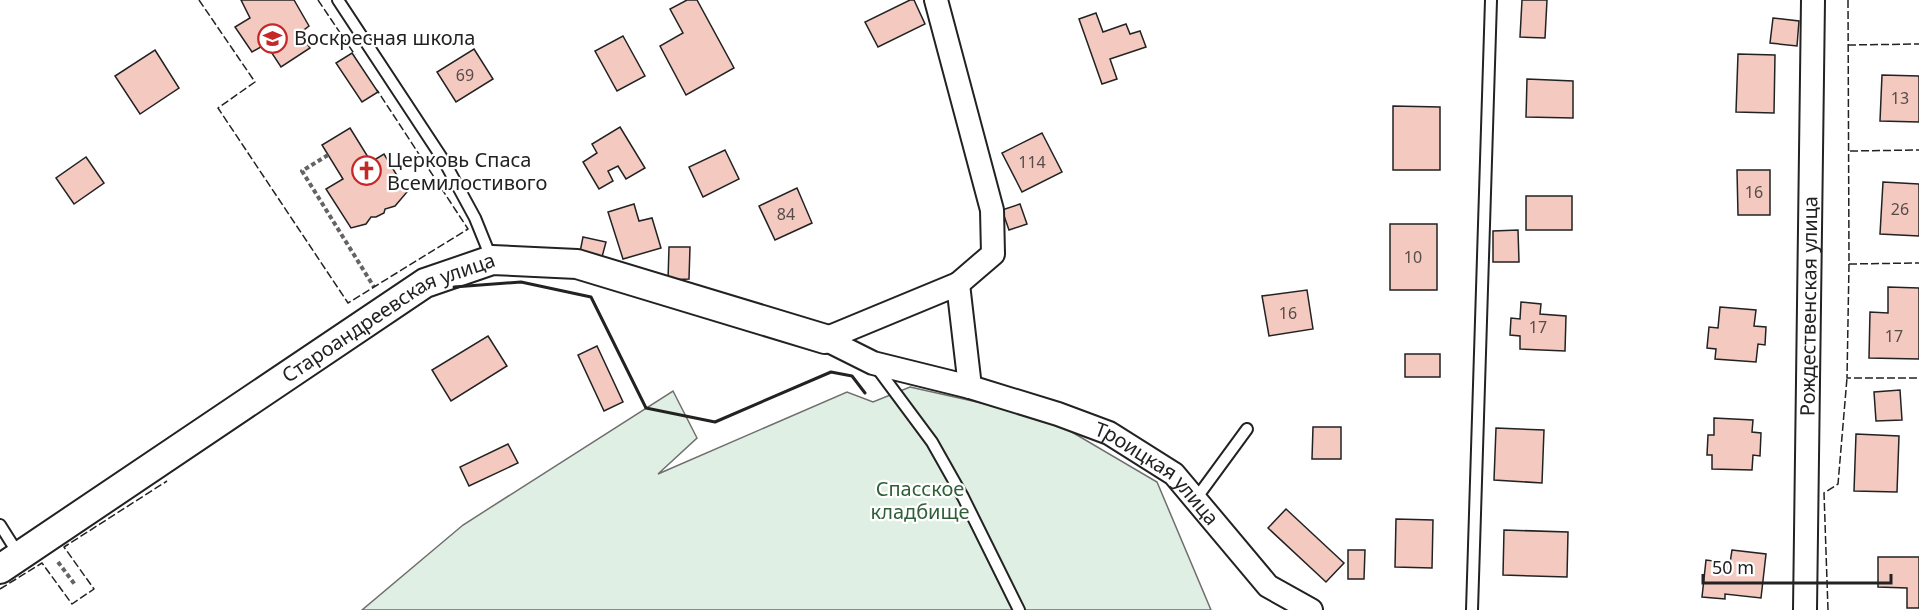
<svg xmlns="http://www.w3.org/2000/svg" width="1919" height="610" viewBox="0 0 1919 610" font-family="'Noto Sans',sans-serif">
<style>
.green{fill:#e0efe3;stroke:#6f6f6f;stroke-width:1.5}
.building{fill:#f3c9c0;stroke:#222;stroke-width:1.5}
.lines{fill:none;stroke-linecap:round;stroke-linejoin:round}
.service-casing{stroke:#222;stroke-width:14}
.minor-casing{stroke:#222;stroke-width:26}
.tertiary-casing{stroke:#222;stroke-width:32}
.path{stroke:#646464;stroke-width:4;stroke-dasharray:4.5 3;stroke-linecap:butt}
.service{stroke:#fff;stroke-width:10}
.minor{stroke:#fff;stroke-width:22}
.tertiary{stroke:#fff;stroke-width:28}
.fence{stroke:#222;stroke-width:1.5;stroke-dasharray:8 3;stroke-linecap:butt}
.wall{stroke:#222;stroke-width:3}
.labels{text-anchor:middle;stroke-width:4.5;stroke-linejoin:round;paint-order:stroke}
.number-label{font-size:16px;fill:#564c4a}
.poi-label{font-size:20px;fill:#222;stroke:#fff;text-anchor:start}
.street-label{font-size:20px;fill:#222;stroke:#fff}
.park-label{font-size:20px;fill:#2f5e38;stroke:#fff}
</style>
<rect width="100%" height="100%" fill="#fff"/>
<!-- green -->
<path class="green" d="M910 387 1048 418 1157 482 1211 610H362L463 525 673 391 697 438 658 474 847 392 873 402Z"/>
<!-- building -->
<g class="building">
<path d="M294 0 309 26 300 33 310 48 281 67 266 44 252 52 235 27 250 18 241 0Z"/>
<path d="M687 0H697L734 68 686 95 660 46 683 33 670 9Z"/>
<path d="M910 0H914L925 24 878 47 865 22Z"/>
<path d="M1522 0H1547L1545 38 1520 37Z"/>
<path d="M1096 13 1103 32 1126 24 1130 34 1140 31 1146 47 1110 59 1117 79 1102 84 1079 19Z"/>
<path d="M1773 18 1799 21 1797 46 1770 43Z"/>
<path d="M623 36 645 76 617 91 595 51Z"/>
<path d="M474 49 493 79 456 102 437 72Z"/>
<path d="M155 50 179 88 140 114 115 76Z"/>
<path d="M352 53 378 92 362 102 336 63Z"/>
<path d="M1738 54 1775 55 1774 113 1736 112Z"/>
<path d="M1882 75 1919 76V122L1880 121Z"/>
<path d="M1527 79 1573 81V118L1526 117Z"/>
<path d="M1393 106 1440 107V170H1393Z"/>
<path d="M620 127 645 168 626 179 618 166 608 171 613 181 599 189 583 162 597 153 592 144Z"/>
<path d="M350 128 371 162 384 154 407 192 395 206 385 209 384 213 376 217H371L366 224 351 228 326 189 343 179 322 145Z"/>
<path d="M1042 133 1062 172 1022 192 1002 153Z"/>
<path d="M725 150 739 179 703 197 689 167Z"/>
<path d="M86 157 104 183 74 204 56 178Z"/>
<path d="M1737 170H1770V215H1738Z"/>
<path d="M1883 182 1919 184V236L1880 234Z"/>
<path d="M797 188 812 223 775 240 759 206Z"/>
<rect x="1526" y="196" width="46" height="34"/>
<path d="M634 204 639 221 652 218 661 248 623 259 608 212Z"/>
<path d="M1020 204 1027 224 1009 230 1002 210Z"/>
<rect x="1390" y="224" width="47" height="66"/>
<path d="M1518 230 1519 262H1493V231Z"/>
<path d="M583 237 606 242 602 257 580 252Z"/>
<path d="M669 247H690L689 279 668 280Z"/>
<path d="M1888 287 1919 288V359L1869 358 1870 312 1888 313Z"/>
<path d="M1307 290 1313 329 1269 336 1262 296Z"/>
<path d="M1521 302 1541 304 1540 314 1566 316 1565 351 1520 349V336L1510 335 1511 318 1520 319Z"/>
<path d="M1720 307 1756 310 1754 326 1766 327 1765 345 1758 344 1756 362 1715 359 1716 349 1707 348 1709 327 1718 328Z"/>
<path d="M488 336 507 366 451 401 432 370Z"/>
<path d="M597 346 623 402 604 411 578 355Z"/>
<rect x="1405" y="354" width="35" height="23"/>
<path d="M1900 390 1902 420 1876 421 1874 392Z"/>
<path d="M1714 418 1753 420 1752 432 1761 433 1760 456 1753 455 1752 470 1712 469V455H1707L1708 435H1714Z"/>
<path d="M1313 427H1341V459H1312Z"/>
<path d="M1496 428 1544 430 1542 483 1494 480Z"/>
<path d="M1856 434 1899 436 1897 492 1854 491Z"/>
<path d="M508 444 518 463 469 486 460 467Z"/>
<path d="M1286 509 1344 563 1326 582 1268 528Z"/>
<path d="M1396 519 1433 520 1432 568 1395 567Z"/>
<path d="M1504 530 1568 532 1567 577 1503 575Z"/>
<path d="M1348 550H1365L1364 579H1348Z"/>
<path d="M1732 550 1766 554 1761 598 1725 594V599L1702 597 1706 560 1730 563Z"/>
<path d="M1878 557H1919V608H1907V588L1878 587Z"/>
</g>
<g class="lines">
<defs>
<g id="service">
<path d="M338 0 444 161 475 218 492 260"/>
<path d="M877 368 932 442 963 497 1019 610"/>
<path d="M1195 500 1247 429"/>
<path d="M0 525 19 555"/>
<path d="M1472 610 1491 0"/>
</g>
<g id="minor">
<path d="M958 284 970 387"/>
<path id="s1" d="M825 339 873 363 970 387 1058 414 1109 433 1174 474 1268 586 1311 610"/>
<path d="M825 339 958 284 993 254 992 210 936 0"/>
<path id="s2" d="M1805 610 1813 0"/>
</g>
<g id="tertiary">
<path id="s3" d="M0 569 425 283 492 260 577 264 825 339"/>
</g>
</defs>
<!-- service casing -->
<use href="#service" class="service-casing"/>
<!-- minor casing -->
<use href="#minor" class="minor-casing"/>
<!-- tertiary casing -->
<use href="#tertiary" class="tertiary-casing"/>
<!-- path -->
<g class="path">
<path d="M328 155 302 171 374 287"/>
<path d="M58 562 76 586"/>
</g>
<!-- service -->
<use href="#service" class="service"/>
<!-- minor -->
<use href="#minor" class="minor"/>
<!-- tertiary -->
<use href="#tertiary" class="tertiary"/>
<!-- fence -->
<g class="fence">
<path d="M199 0 255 82 218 108 348 303 468 229 377 90"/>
<path d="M318 0 355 55"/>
<path d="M1848 0 1849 264 1919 263"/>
<path d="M1848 45 1919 44"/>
<path d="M1850 151 1919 150"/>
<path d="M1849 264 1847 378H1919"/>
<path d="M0 589 42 563 72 604 94 589 64 547 167 481"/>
<path d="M1828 610 1824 493 1838 484 1847 378"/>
</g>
<!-- wall -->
<path class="wall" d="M454 287 521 282 591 297 646 408 715 422 831 372 852 376 865 393"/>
</g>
<!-- icons -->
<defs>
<symbol id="school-ring" viewBox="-11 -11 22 22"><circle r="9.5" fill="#fff" stroke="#c62828" stroke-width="1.5"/><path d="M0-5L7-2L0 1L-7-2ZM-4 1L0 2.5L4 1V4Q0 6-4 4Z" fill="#c62828"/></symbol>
<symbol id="church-ring" viewBox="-11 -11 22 22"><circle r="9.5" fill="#fff" stroke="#c62828" stroke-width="1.5"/><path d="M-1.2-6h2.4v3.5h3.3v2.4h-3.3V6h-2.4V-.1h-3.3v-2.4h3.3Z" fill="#c62828"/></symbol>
</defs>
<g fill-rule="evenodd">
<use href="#school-ring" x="256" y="22" width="33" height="33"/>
<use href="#church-ring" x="350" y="154" width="33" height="33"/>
</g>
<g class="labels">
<!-- number labels -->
<g class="number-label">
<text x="465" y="81">69</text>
<text x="1900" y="104">13</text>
<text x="1032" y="168">114</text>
<text x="1754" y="198">16</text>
<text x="1900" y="215">26</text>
<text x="786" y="220">84</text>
<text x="1413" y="263">10</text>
<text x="1288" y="319">16</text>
<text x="1538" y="333">17</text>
<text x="1894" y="342">17</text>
</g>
<!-- poi labels -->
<g class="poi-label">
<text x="294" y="45">Воскресная школа</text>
<text x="387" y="167">Церковь Спаса<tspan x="387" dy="23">Всемилостивого</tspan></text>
</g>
<!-- street labels -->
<g class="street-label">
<text dy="7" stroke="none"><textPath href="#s2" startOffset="304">Рождественская улица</textPath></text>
<text dy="7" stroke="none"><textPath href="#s3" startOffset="464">Староандреевская улица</textPath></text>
<text dy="7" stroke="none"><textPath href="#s1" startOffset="363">Троицкая улица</textPath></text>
</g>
<!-- park labels -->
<g class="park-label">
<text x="920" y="496">Спасское<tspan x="920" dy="23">кладбище</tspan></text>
</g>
</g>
<!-- scale -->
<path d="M1703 574v9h188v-9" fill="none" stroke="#222222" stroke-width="3"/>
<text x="1712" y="574" font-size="18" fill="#222222" stroke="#ffffff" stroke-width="4.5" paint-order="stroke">50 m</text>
</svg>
